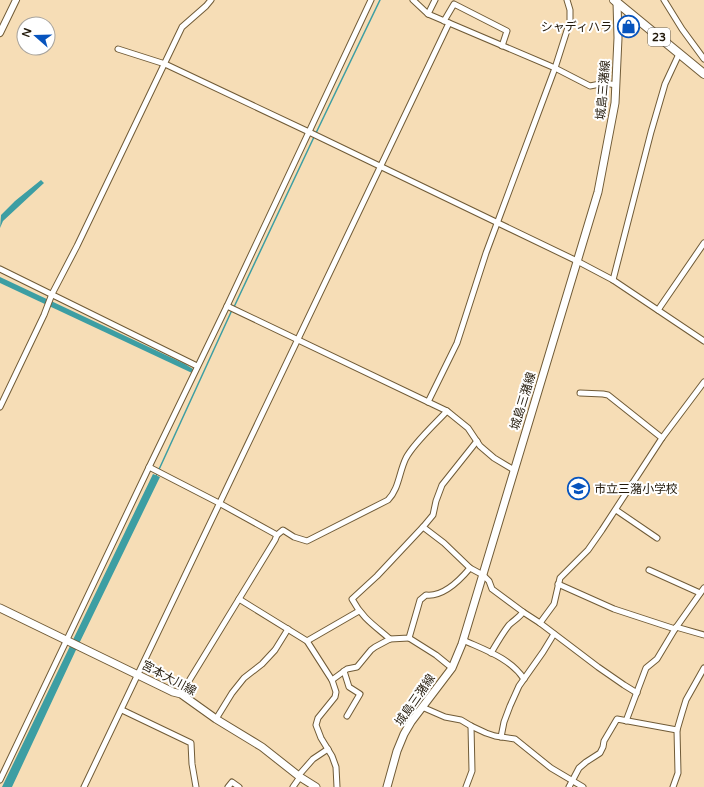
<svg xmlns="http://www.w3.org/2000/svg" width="704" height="787" viewBox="0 0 704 787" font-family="'Varela Round','Noto Sans JP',sans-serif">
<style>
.water{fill:#3d9ea3}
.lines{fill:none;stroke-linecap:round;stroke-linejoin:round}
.stream{stroke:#3d9ea3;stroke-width:1.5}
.minor-casing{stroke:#705b37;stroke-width:7}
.tertiary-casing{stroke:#705b37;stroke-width:8}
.secondary-casing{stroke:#705b37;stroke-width:9}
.primary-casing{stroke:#705b37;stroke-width:10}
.minor{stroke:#fff;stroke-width:5}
.tertiary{stroke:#fff;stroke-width:6}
.secondary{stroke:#fff;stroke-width:7}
.primary{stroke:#fff;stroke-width:8}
.labels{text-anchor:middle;stroke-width:4;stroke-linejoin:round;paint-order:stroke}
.shield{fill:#fff;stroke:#655f54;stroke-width:1}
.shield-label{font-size:11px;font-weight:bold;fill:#231a0b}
.poi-label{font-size:12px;fill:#231a0b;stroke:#fff;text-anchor:end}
.street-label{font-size:12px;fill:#231a0b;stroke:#fff}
</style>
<rect width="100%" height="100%" fill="#f6ddb6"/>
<!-- water -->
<g class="water">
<path d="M41 180 44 183 3 221 0 228 1 215 15 201Z"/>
<path d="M0 277 185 364 193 369 192 373 0 283Z"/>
<path d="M153 474 160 477 75 652 12 787H2Z"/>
</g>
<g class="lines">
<!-- stream -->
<g class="stream">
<path d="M316 133 380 0"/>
<path d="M234 307 314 137"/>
<path d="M156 476 232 310"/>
</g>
<defs>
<g id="minor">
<path d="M413 0 428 14 555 68 590 86 605 83 616 85"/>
<path d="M664 0 682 29 704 59"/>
<path d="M428 14 435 0"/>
<path d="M444 21 454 4 507 31 502 46"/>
<path d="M118 49 165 64 309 132 577 261 613 280 704 341"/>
<path d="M0 269 197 366"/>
<path d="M613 280 651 132 665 84 679 54"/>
<path d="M227 306 447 411 468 428 480 446 494 458 514 470"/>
<path d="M658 310 704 243"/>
<path d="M580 393 603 394 608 395 662 438"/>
<path d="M428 402 457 343 486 253 555 68 570 21V10L567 0"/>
<path d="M0 407 44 315 52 294 77 246 182 27 206 6 211 0"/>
<path d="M149 467 219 503 277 535"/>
<path d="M616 510 657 538"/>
<path d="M423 527 444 543 470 568 483 575 489 581 492 589 523 612 540 623 598 667 624 685 637 693"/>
<path d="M649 570 700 593"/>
<path d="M558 584 614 609 675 629"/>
<path d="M239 599 307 641 332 680 336 692 335 697 318 718 316 725 321 738 332 756 336 767 337 787"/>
<path d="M540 623 554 604 560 578 588 550 602 530 662 438 704 382"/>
<path d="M676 627 704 635"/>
<path d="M409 638 436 655 452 668"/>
<path d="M390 639C375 626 362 618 352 599L377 576 423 527 433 515 436 501 442 485 477 441"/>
<path d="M463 640C485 650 510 658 524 679"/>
<path d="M307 641 359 611"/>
<path d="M491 653C497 643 502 634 509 625 514 620 519 618 523 612"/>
<path d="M344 671 349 687 360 694 347 716"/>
<path d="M332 680 347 669 357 667 371 650 375 647 390 639 409 638 418 607 420 600 426 595C443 597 460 580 470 568"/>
<path d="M181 694 275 540 277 535 283 530 294 537 307 541 388 500C399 489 399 472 406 458 414 443 434 425 447 411"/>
<path d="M422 707 445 717 461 720 471 726 486 733 495 736 515 739 551 768 583 787"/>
<path d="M122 710 191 743 192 764 196 787"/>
<path d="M216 719 232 693 244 678 262 664 275 650 288 629"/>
<path d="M626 721 646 668 657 659 675 629 704 588"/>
<path d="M501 737 504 722 510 706 519 686 543 652 554 634"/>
<path d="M298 776 313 759 328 749"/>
<path d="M0 780 151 463 227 306 371 0"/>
<path d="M84 787 449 23"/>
<path d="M228 787 232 782 239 787"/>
<path d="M293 787 300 777"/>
<path d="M466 787 472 771 471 726"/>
<path d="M569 787 579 768 586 762 600 753 603 747 604 741 617 719 677 730"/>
<path d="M673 787 678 773 677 730 682 713 686 700 704 668"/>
</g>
<path id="tertiary" d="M0 33 16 0"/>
<g id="secondary">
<path d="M0 608 173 692 181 694 216 719 262 747 300 777 316 787"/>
<path d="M387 787 397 751 404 734 411 722 452 668 462 644 598 192 615 103 618 38 617 2"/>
</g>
<path id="primary" d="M614 0 704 74"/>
</defs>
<!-- minor casing -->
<use href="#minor" class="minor-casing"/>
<!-- tertiary casing -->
<use href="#tertiary" class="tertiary-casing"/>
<!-- secondary casing -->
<use href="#secondary" class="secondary-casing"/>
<!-- primary casing -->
<use href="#primary" class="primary-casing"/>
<!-- minor -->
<use href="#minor" class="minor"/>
<!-- tertiary -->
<use href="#tertiary" class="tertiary"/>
<!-- secondary -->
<use href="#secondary" class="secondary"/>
<!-- primary -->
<use href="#primary" class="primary"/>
</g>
<!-- icons -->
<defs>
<symbol id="shop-ring" viewBox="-11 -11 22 22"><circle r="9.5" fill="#fff" stroke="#0754be" stroke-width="1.5"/><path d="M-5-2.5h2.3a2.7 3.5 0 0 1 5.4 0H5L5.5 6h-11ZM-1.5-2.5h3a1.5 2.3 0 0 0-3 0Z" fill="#0754be"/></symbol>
<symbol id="school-ring" viewBox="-11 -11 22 22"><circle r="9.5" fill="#fff" stroke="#0754be" stroke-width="1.5"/><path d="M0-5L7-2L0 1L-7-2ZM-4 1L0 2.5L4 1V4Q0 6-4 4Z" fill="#0754be"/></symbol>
</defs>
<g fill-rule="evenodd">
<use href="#shop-ring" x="616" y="14" width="25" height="25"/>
<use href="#school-ring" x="566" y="476" width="25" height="25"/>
</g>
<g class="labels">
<!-- shield labels -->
<rect class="shield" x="648" y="28" width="22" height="18" rx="3"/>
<g class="shield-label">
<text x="659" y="41">23</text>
</g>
<!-- poi labels -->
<g class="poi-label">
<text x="612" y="31">シャディハラ</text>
<text x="594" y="493" text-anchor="start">市立三潴小学校</text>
</g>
<!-- street labels -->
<g class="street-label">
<text transform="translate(603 90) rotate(-85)" y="4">城島三潴線</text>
<text transform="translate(523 401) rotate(-73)" y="4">城島三潴線</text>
<text transform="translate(169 678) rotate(28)" y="4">宮本大川線</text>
<text transform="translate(415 700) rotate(-55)" y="4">城島三潴線</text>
</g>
</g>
<!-- north arrow -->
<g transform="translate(36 36) rotate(290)"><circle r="19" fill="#ffffff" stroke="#a7a39d"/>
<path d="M0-3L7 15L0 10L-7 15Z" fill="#0754be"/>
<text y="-6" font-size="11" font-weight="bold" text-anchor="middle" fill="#231a0b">N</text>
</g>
</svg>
